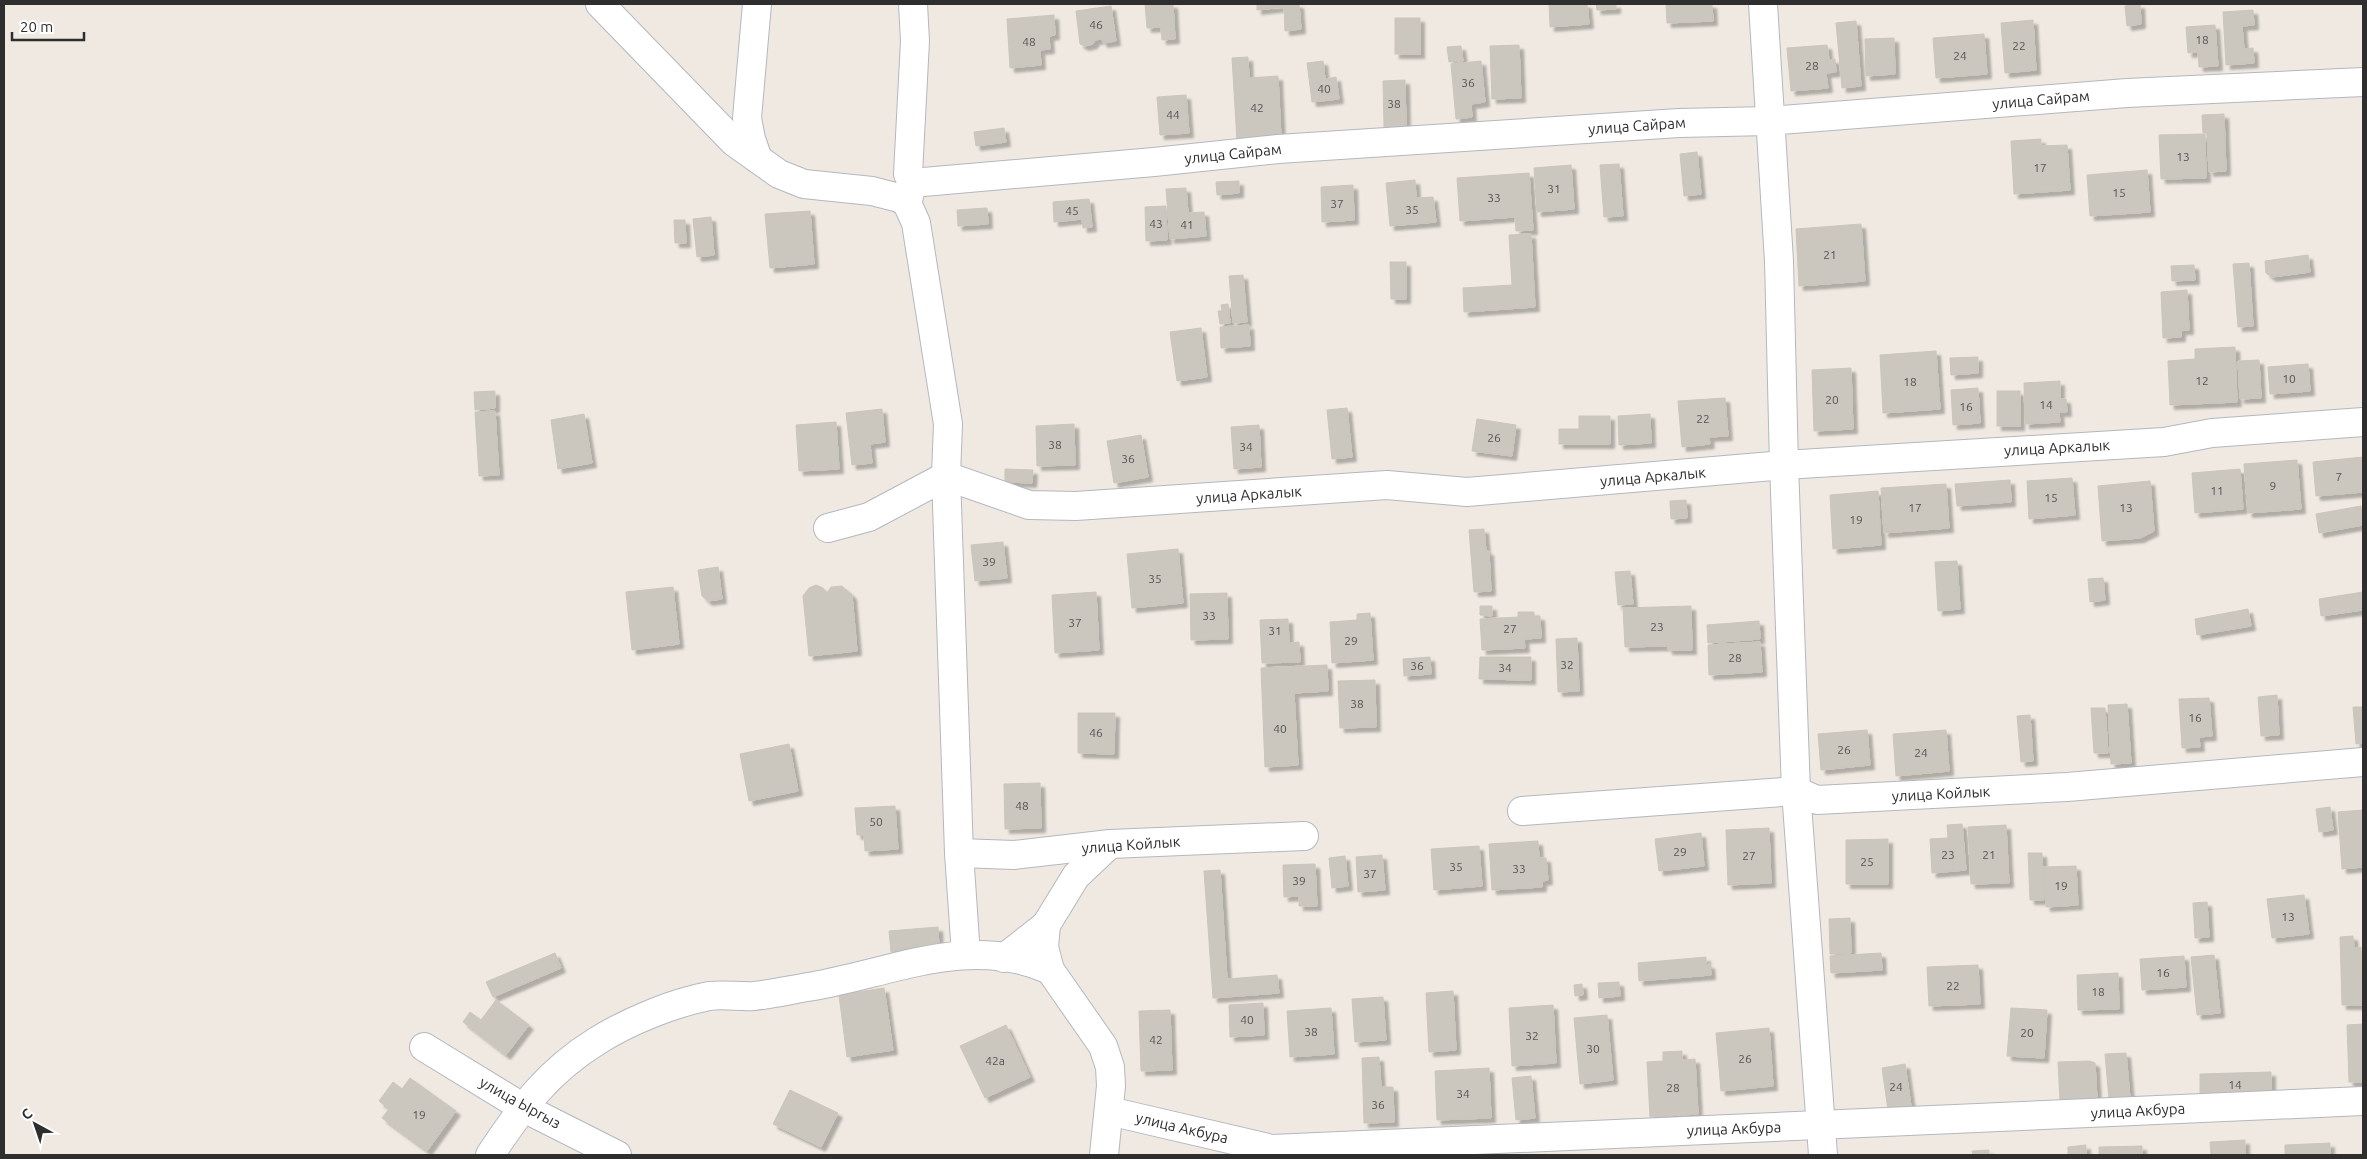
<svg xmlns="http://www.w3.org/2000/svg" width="2367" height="1159" viewBox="0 0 2367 1159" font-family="Ubuntu,sans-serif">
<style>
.building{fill:#cbc7bf;stroke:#cbc5ba;filter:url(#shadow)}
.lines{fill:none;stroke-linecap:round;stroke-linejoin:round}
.minor-casing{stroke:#b4b7c1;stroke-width:30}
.minor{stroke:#fff;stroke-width:28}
.labels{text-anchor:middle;stroke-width:5;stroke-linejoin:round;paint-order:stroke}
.number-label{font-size:12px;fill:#555452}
.street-label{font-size:15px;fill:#2e2e2e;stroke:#fff}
</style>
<defs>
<filter id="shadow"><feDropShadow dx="4.5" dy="4.5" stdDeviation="1" flood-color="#0004"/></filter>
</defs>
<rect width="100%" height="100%" fill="#efe9e1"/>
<!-- building -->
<g class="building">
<path d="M1145 4H1173L1175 39 1162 40 1161 27 1147 28Z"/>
<path d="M1257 4H1299L1301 29 1285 31 1284 7 1257 10Z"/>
<path d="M1549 4H1587L1589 24 1550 27Z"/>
<path d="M1596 4H1616V9L1597 10Z"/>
<path d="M1666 4H1712L1713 21 1667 23Z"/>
<path d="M2140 4 2141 24 2127 26 2125 6Z"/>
<path d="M1111 6 1116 41 1103 43 1102 39 1095 40 1093 44 1085 46 1080 44 1076 11Z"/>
<path d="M2253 10 2254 25 2242 26 2244 49 2253 48 2254 63 2226 65 2223 12Z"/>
<path d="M1054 15 1055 35 1049 36 1050 49 1040 50 1041 65 1010 68 1007 19Z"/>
<rect x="1395" y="18" width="25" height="36"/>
<path d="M2033 20 2036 70 2005 73 2001 23Z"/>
<path d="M1856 21 1861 86 1842 88 1836 23Z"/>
<path d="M2215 25 2218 66 2199 67 2198 52 2188 53 2186 27Z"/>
<path d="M1984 34 1987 74 1936 78 1933 38Z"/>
<path d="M1894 38 1895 74 1866 76 1865 39Z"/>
<path d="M1519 45 1521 98 1492 99 1490 46Z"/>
<path d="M1827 45 1829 60 1835 59 1836 72 1826 73 1828 88 1791 91 1787 48Z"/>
<path d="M1461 46 1463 61 1449 62 1447 47Z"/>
<path d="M1248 57 1249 78 1278 76 1281 138 1237 141 1232 58Z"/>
<path d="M1323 61 1325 79 1336 77 1339 99 1312 102 1307 63Z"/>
<path d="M1481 61 1485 102 1471 104 1472 117 1456 119 1451 64Z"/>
<path d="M1405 80 1406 127H1384L1383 81Z"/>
<path d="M1186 95 1189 133 1160 135 1157 97Z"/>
<path d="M2224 114 2226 171 2209 172 2207 133H2203L2202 115Z"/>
<path d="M1004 128 1006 142 976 146 974 132Z"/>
<path d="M2205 134 2206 178 2161 179 2159 135Z"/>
<path d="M2041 139V146L2067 145 2070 190 2014 194 2011 141Z"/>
<path d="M1697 152 1701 194 1684 196 1680 154Z"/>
<path d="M1619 164 1623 216 1604 217 1600 165Z"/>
<path d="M1571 165 1574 209 1537 212 1534 168Z"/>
<path d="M2147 170 2150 212 2090 216 2087 175Z"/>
<path d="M1529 173 1533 230 1516 231 1515 217 1460 221 1457 178Z"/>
<path d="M1415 180 1416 198 1433 197 1436 222 1390 226 1386 183Z"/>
<path d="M1239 181V193L1217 195 1216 182Z"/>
<path d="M1353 185 1354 220 1322 222 1321 187Z"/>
<path d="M1186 188 1188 213 1204 212 1206 236 1170 239 1166 189Z"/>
<path d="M1089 199 1092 227 1083 228 1082 219 1054 222 1053 202Z"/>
<path d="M1166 206 1167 240 1146 241 1145 207Z"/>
<path d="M987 208 988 224 958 226 957 210Z"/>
<path d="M810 211 814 264 770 268 765 214Z"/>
<path d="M711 217 714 255 697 257 693 219Z"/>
<path d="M674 220H685L686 243H675Z"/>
<path d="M1861 224 1865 281 1799 286 1796 229Z"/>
<path d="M1531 234 1535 307 1464 312 1463 288 1512 285 1509 235Z"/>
<path d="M2308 255 2310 272 2272 277 2266 273 2265 261Z"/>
<path d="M1390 262H1406V299H1391Z"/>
<path d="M2249 263 2253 326 2238 327 2233 264Z"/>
<path d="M2194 265 2195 280 2172 281 2171 266Z"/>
<path d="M1243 275 1247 322 1233 323 1229 276Z"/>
<path d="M2187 290 2189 330H2181V337L2163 338 2161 292Z"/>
<path d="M1228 304 1230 323 1220 324 1218 311H1222L1221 305Z"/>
<path d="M1249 325 1250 346 1221 348 1220 327Z"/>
<path d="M1201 328 1207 377 1177 381 1170 332Z"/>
<path d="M2235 347 2237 402 2170 405 2168 361 2195 359V349Z"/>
<path d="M1936 351 1940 409 1883 413 1880 355Z"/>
<path d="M1978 357V373L1951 375 1950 358Z"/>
<path d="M2259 360 2261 398 2240 399 2238 361Z"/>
<path d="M2308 364 2310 391 2270 394 2268 367Z"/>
<path d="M1851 368 1853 429 1814 431 1812 370Z"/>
<path d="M2060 381V399H2066L2067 412H2059L2060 422 2025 424 2024 383Z"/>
<path d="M1978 388 1980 423 1953 425 1951 390Z"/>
<path d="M495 391V408L475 410 474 392Z"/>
<rect x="1997" y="391" width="23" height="35"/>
<path d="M1725 398 1728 436 1709 437 1710 444 1682 447 1678 401Z"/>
<path d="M1347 408 1352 457 1332 459 1327 410Z"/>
<path d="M882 409 885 442 870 444 872 463 852 465 846 413Z"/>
<path d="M495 411 499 475 479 476 475 412Z"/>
<path d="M584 414 592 463 558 469 551 420Z"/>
<path d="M1650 414 1651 443 1619 445 1618 416Z"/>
<path d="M1579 416H1610V444H1559V429H1579Z"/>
<path d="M1477 419 1516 425 1512 456 1472 451Z"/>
<path d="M836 422 839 469 799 471 796 425Z"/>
<path d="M1074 424 1075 465 1037 466 1036 426Z"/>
<path d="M1259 425 1261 467 1234 469 1231 427Z"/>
<path d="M1141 435 1148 477 1114 483 1107 441Z"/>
<path d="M2363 457V492L2316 496 2313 462Z"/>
<path d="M2297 460 2301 509 2248 513 2244 464Z"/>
<path d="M1005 469 1033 470 1032 483 1005 482Z"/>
<path d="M2240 469 2243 509 2195 513 2192 473Z"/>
<path d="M2072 478 2075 515 2029 519 2027 481Z"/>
<path d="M2010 480 2011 502 1957 506 1955 484Z"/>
<path d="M2150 481 2154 531 2140 538 2102 541 2098 486Z"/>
<path d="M1946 484 1949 528 1884 533 1881 488Z"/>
<path d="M1878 491 1881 545 1833 549 1830 495Z"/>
<path d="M1686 500 1687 518 1671 519 1670 501Z"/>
<path d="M2361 506 2363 525 2319 533 2316 514Z"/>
<path d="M1484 529 1486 551H1489L1491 591 1474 592 1469 530Z"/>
<path d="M1003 542 1007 578 975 581 971 545Z"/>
<path d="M1178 549 1183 603 1132 608 1127 554Z"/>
<path d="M1957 561 1960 609 1938 611 1935 562Z"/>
<path d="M718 567 722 599 708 601 702 596 698 570Z"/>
<path d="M1630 571 1633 604 1618 605 1615 572Z"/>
<path d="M2103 578 2105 600 2090 602 2088 579Z"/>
<path d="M816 585 823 588 827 593 831 587 842 586 852 595 857 651 809 656 803 596 809 588Z"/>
<path d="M673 587 679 644 632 650 626 592Z"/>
<path d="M1096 592 1099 650 1055 653 1052 595Z"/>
<path d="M2363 592V610L2321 616 2319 599Z"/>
<path d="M1227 593 1228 639 1191 640 1190 594Z"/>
<path d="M1480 606H1492V616L1480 615Z"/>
<path d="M1691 606 1692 650H1668V646L1625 647 1623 608Z"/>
<path d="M2248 609 2251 626 2197 635 2195 619Z"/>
<path d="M1518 612H1534V616H1540L1541 638 1524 639 1525 648 1482 650 1480 619 1518 617Z"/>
<path d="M1370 613 1373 660 1332 663 1330 622 1357 620V614Z"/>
<path d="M1288 619 1289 643 1299 642 1300 662 1262 663 1260 620Z"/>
<path d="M1759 621 1760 639 1708 643 1707 625Z"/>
<path d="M1577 638 1579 691 1558 692 1556 639Z"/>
<path d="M1760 642 1762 672 1709 675 1708 645Z"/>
<path d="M1430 657 1431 674 1404 676 1403 659Z"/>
<path d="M1480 657H1531V680L1479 679Z"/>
<path d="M1327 665 1328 691 1294 693 1298 765 1265 767 1261 668Z"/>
<path d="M1375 680 1376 727 1340 728 1338 681Z"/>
<path d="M2277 695 2279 735 2261 736 2258 697Z"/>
<path d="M2209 698 2212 736 2199 737 2200 747 2182 748 2179 699Z"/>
<path d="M2127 704 2131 763 2111 764 2108 705Z"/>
<path d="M2353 707H2363V743L2356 744Z"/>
<path d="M2091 708H2105L2108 753H2094Z"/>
<path d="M1078 713H1115L1114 754 1078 753Z"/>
<path d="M2030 715 2033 761 2021 762 2017 716Z"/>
<path d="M1867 730 1870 765 1821 770 1818 734Z"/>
<path d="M1946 730 1949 771 1896 776 1893 734Z"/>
<path d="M789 744 798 791 749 801 740 754Z"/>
<path d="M1040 783 1041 828 1005 829 1004 784Z"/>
<path d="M895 806 898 849 865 851 864 835H857L855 808Z"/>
<path d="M2330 807 2333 830 2319 832 2316 809Z"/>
<path d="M2363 810V867L2342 869 2338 812Z"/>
<path d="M1962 824 1966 870 1932 873 1930 839 1948 838 1947 825Z"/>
<path d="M2006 825 2009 883 1971 884 1968 827Z"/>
<path d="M1769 828 1771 883 1728 885 1726 830Z"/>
<path d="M1701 833 1704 866 1659 871 1655 839Z"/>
<path d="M1888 839V884H1846V840Z"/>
<path d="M1538 841 1539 858H1546L1548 880 1542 881V887L1492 890 1489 844Z"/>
<path d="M1479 846 1482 886 1434 890 1431 849Z"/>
<path d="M2028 853H2042L2044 900H2030Z"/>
<path d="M1382 855 1385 890 1358 892 1356 857Z"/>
<path d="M1345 856 1348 886 1332 888 1329 858Z"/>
<path d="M1315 864 1317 906H1299V896L1284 897 1283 865Z"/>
<path d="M2076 866 2078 905 2046 907 2044 867Z"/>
<path d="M1220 870 1227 979 1277 975 1279 993 1213 998 1204 871Z"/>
<path d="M2304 895 2309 934 2272 938 2267 899Z"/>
<path d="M2207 902 2209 937 2195 938 2193 903Z"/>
<path d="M1850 918 1851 953 1830 954 1829 919Z"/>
<path d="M938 927 939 949 891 952 889 931Z"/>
<path d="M2353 936 2354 948 2361 947 2363 1005H2342L2340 937Z"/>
<path d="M555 953 561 968 493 997 486 982Z"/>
<path d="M1881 953 1882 970 1831 973 1830 956Z"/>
<path d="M2214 955 2220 1013 2197 1015 2191 957Z"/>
<path d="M2184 956 2186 987 2142 990 2140 959Z"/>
<path d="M1706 957V965L1710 964 1711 975 1639 981 1638 963Z"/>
<path d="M1978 965 1980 1004 1929 1006 1927 967Z"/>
<path d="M2118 973 2119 1009 2078 1010 2077 975Z"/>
<path d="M1619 982 1620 996 1599 998 1598 983Z"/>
<path d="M1582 984 1583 995 1575 996 1574 985Z"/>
<path d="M884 988 893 1050 847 1057 839 995Z"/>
<path d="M1453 991 1456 1050 1429 1052 1426 993Z"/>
<path d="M1383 997 1386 1040 1355 1042 1352 999Z"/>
<path d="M496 1000 529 1025 506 1055 463 1022 470 1012 481 1020Z"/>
<path d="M1263 1003 1264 1035 1230 1037 1229 1005Z"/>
<path d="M1553 1005 1556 1063 1512 1066 1509 1008Z"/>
<path d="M1331 1008 1334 1054 1290 1057 1287 1011Z"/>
<path d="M2011 1008 2047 1010 2044 1058 2007 1056Z"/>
<path d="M1170 1010 1172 1070 1141 1071 1139 1011Z"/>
<path d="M1607 1015 1613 1080 1580 1084 1574 1018Z"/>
<path d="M2363 1024V1082H2349L2347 1025Z"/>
<path d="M1006 1025 1030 1077 985 1098 960 1046Z"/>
<path d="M1769 1028 1773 1086 1721 1091 1716 1033Z"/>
<path d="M1682 1051V1060L1695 1059 1698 1114 1650 1117 1647 1062 1663 1061V1052Z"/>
<path d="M2126 1053 2130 1098 2109 1099 2105 1054Z"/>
<path d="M1379 1057 1381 1087H1393L1394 1122 1364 1123 1362 1058Z"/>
<path d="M2090 1061 2095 1063 2097 1099 2060 1102 2058 1062Z"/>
<path d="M1905 1064 1911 1106 1888 1110 1882 1068Z"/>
<path d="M1489 1068 1491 1118 1437 1120 1435 1071Z"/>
<path d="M2271 1072V1096L2200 1098V1074Z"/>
<path d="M1531 1076 1535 1118 1516 1120 1512 1078Z"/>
<path d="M410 1078 456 1111 427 1151 382 1118 389 1109 379 1101 393 1082 402 1089Z"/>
<path d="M790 1090 838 1113 821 1147 773 1124Z"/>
<path d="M2245 1140V1155H2211L2210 1142Z"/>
<path d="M2330 1143V1155H2285V1145Z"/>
<path d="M2086 1145V1155H2068V1147Z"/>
<path d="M2142 1146V1155H2099V1147Z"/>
<path d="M1989 1150V1155H1973L1972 1151Z"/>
</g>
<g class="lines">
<defs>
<g id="minor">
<path d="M600 4 734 142 779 174 804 184 872 191 899 198 907 203 916 223 948 424 946 476 959 853 966 955"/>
<path d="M757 4 747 118 751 139 758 159"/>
<path d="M1763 4 1779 261 1784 465 1796 791 1823 1155"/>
<path d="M912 183 1154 162 1278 149 1679 123 1769 121 2127 93 2363 82"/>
<path d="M908 201 912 183 908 174 915 41 913 4"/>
<path d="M828 528 869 517 946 476 1029 505 1076 506 1387 485 1467 492 1784 465 2164 442 2212 433 2363 422"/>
<path d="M1522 811 1796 791 1817 800 2067 787 2363 762"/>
<path d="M959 853 1014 855 1110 844 1304 836"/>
<path d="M1046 925 1044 947 1050 970 1103 1046 1110 1067 1111 1086 1104 1155"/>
<path d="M1004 958 1046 925 1076 876 1110 844"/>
<path d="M424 1047 522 1107 617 1155"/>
<path d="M1109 1111 1272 1149 2363 1101"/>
<path d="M490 1155C522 1107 547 1072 597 1041 629 1021 673 1003 709 996 724 994 740 997 754 996 774 994 794 989 814 986 893 972 971 934 1050 970"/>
</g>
</defs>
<!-- minor casing -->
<use href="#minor" class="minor-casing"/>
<!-- minor -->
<use href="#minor" class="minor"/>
</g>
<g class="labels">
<!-- number labels -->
<g class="number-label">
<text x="1096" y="29">46</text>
<text x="2202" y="44">18</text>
<text x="1029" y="46">48</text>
<text x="2019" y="50">22</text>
<text x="1960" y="60">24</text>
<text x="1812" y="70">28</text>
<text x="1468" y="87">36</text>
<text x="1324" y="93">40</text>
<text x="1394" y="108">38</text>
<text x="1257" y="112">42</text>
<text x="1173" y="119">44</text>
<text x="2183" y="161">13</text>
<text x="2040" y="172">17</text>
<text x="1554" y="193">31</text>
<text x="2119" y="197">15</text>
<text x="1494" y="202">33</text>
<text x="1337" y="208">37</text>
<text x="1412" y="214">35</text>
<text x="1072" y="215">45</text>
<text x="1156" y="228">43</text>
<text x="1187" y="229">41</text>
<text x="1830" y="259">21</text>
<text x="2289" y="383">10</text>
<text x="2202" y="385">12</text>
<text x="1910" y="386">18</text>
<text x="1832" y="404">20</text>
<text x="2046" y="409">14</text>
<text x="1966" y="411">16</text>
<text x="1703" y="423">22</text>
<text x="1494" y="442">26</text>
<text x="1055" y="449">38</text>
<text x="1246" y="451">34</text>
<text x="1128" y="463">36</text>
<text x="2339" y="481">7</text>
<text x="2273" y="490">9</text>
<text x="2217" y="495">11</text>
<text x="2051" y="502">15</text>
<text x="1915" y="512">17</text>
<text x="2126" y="512">13</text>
<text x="1856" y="524">19</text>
<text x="989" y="566">39</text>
<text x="1155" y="583">35</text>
<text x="1209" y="620">33</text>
<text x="1075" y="627">37</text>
<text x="1657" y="631">23</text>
<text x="1510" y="633">27</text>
<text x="1275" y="635">31</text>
<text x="1351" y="645">29</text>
<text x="1735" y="662">28</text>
<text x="1567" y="669">32</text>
<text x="1417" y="670">36</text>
<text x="1505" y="672">34</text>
<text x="1357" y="708">38</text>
<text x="2195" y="722">16</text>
<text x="1280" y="733">40</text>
<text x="1096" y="737">46</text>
<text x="1844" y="754">26</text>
<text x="1921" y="757">24</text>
<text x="1022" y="810">48</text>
<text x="876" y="826">50</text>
<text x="1680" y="856">29</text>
<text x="1948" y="859">23</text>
<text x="1989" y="859">21</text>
<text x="1749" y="860">27</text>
<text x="1867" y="866">25</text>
<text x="1456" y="871">35</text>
<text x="1519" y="873">33</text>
<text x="1370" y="878">37</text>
<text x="1299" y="885">39</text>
<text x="2061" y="890">19</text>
<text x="2288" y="921">13</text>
<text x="2163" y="977">16</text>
<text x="1953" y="990">22</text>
<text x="2098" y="996">18</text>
<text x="1247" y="1024">40</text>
<text x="1311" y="1036">38</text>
<text x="2027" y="1037">20</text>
<text x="1532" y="1040">32</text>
<text x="1156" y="1044">42</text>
<text x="1593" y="1053">30</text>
<text x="1745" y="1063">26</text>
<text x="995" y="1065">42а</text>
<text x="2235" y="1089">14</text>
<text x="1896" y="1091">24</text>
<text x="1673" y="1092">28</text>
<text x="1463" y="1098">34</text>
<text x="1378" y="1109">36</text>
<text x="419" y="1119">19</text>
</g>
<!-- street labels -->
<g class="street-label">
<text transform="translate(2041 100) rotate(-5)" y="5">улица Сайрам</text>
<text transform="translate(1637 126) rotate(-4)" y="5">улица Сайрам</text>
<text transform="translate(1233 154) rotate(-6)" y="5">улица Сайрам</text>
<text transform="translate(2057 448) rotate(-3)" y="5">улица Аркалык</text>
<text transform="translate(1653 477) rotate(-5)" y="5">улица Аркалык</text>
<text transform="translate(1249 495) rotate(-4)" y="5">улица Аркалык</text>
<text transform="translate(1941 794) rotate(-3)" y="5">улица Койлык</text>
<text transform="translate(1131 845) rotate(-4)" y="5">улица Койлык</text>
<text transform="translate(520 1103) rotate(29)" y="5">улица Ыргыз</text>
<text transform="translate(2138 1111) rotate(-3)" y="5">улица Акбура</text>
<text transform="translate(1182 1128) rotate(13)" y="5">улица Акбура</text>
<text transform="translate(1734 1129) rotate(-2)" y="5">улица Акбура</text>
</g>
</g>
<!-- border -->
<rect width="2367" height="1159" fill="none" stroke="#2e2e2e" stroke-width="10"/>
<!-- north arrow -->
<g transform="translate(35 1124) rotate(320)" stroke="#ffffff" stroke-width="4" paint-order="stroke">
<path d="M0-4L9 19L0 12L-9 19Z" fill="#2e2e2e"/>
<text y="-8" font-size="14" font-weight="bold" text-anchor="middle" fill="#2e2e2e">С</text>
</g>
<!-- scale -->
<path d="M12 32v8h72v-8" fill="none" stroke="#2e2e2e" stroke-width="2.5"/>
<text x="20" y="32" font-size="15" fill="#2e2e2e" stroke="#ffffff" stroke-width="4" paint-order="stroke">20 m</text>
</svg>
